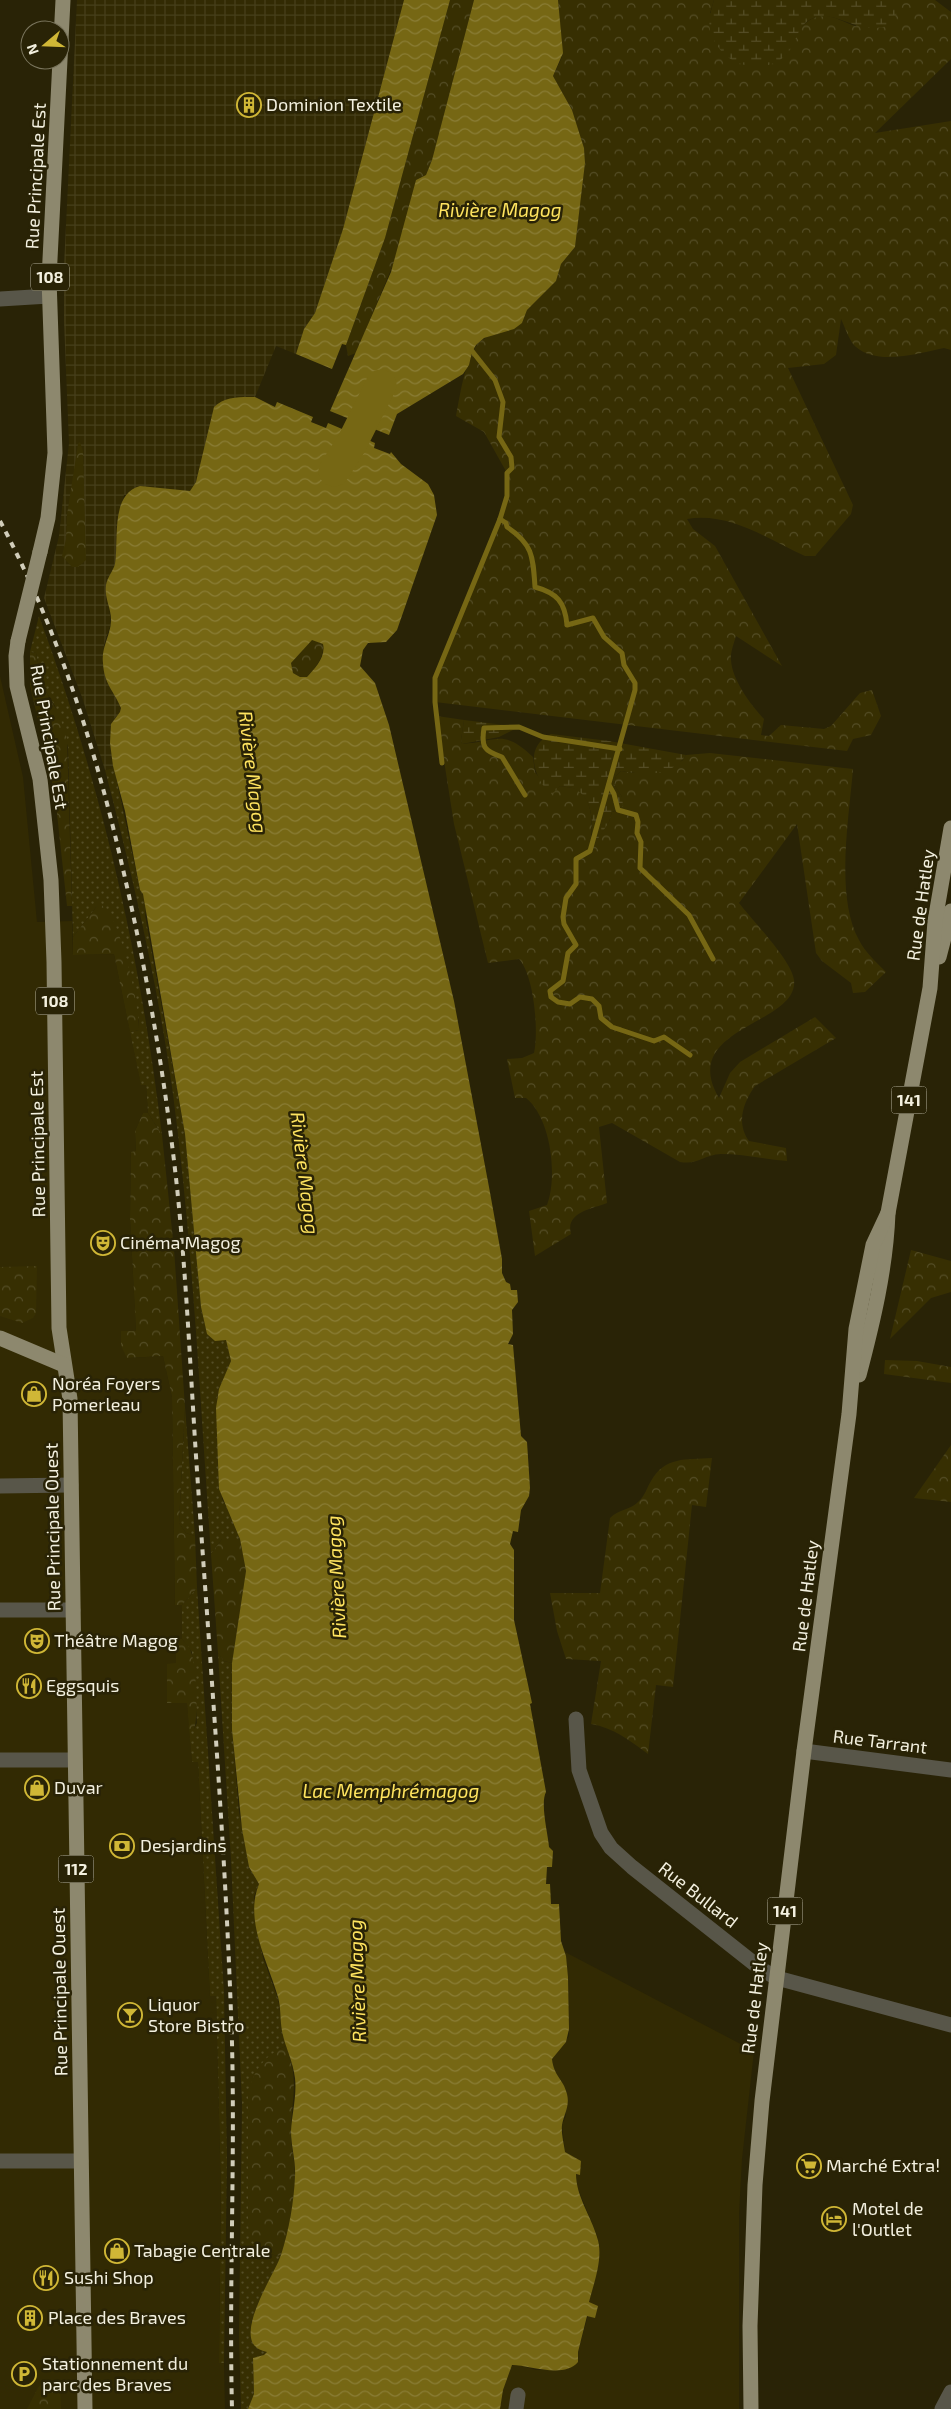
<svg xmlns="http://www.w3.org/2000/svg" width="951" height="2409" viewBox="0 0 951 2409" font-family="'Exo 2',sans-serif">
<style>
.built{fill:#322a03}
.industrial{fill:url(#industrial-grid)}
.grass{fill:url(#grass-dots)}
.forest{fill:url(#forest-crowns)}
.wetland{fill:url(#wetland-marsh)}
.water{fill:url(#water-waves);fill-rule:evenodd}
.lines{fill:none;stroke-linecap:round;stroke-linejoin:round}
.stream{stroke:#766714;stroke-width:5}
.river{stroke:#766714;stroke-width:31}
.minor{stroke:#585649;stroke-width:15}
.primary{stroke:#8d886e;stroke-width:15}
.rail{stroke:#d1cdba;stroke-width:4;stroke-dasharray:6 6;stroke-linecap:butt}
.primary-bridge{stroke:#8d886e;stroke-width:15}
.labels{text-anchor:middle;stroke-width:5;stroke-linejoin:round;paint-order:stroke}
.shield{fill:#292306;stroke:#b6b29e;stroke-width:1}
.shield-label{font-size:16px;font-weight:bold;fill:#f3f0df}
.poi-label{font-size:18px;fill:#f3f0df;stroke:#292306;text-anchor:start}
.street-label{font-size:18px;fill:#f3f0df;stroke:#292306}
.water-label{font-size:19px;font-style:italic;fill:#ffe45f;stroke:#292306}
</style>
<defs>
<pattern id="industrial-grid" width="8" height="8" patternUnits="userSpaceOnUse" patternTransform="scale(1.25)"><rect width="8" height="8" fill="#322a03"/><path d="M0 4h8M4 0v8" fill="none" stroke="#463f1b"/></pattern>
<pattern id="grass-dots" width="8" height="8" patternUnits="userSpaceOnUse" patternTransform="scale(1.25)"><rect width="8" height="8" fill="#372f02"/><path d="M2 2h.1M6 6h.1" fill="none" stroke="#544d26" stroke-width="1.8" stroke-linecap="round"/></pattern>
<pattern id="forest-crowns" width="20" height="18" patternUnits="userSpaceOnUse" patternTransform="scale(1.25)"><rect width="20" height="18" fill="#372f02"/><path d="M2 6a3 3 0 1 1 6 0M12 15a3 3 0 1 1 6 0" fill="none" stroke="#544d26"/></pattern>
<pattern id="wetland-marsh" width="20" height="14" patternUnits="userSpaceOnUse" patternTransform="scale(1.25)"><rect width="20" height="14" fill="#372f02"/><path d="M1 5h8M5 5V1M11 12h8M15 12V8" fill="none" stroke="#544d26"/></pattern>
<pattern id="water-waves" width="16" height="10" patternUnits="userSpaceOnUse" patternTransform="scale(1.25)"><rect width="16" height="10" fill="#766714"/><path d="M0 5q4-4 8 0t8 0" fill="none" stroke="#8a7d36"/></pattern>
</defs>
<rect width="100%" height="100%" fill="#292306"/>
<!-- built -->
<g class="built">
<path d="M0 676 23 777 37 922 72 921 73 955 114 954 141 1084 146 1085 148 1113H143L135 1131 136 1152H131L130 1218 136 1331H121V1346L128 1358 163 1356 172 1397 175 1605H182V1639H176L177 1664H167V1703L187 1702 192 1762H198L210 1996H216L221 2193 219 2363H224L225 2409H0Z"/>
<path d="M565 1952 754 2051 742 2159 739 2214V2409H500L503 2390 510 2366 519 2365 536 2370H551L578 2352 588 2315 598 2307 589 2302 598 2264V2238L576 2184V2174L579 2175 565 2152 562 2125 566 2116 563 2084 554 2072 552 2059 569 2036 568 1977Z"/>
</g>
<!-- industrial -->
<path class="industrial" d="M77 0H404L343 229 315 313 304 329 296 354 276 346 255 397 231 398 196 482 190 491 124 495 122 502 115 565 106 584 111 623 104 645 121 708V712L114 719 110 743 114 768 105 770 82 697 44 598 59 536 69 443 64 321V266Z"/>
<!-- grass -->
<g class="grass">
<path d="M39 616C102 787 140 954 162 1135L148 1113 146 1085H141L130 1032 139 1030V1021L97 906 73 937 68 747 55 706 43 687 36 653 30 652Z"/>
<path d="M114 768 140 890C145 896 147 907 145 915L185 1134 201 1307 206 1329 226 1340 231 1361 217 1398 222 1499 232 1516 240 1539H222L211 1554C200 1400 193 1246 173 1094 158 985 133 877 105 770Z"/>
<path d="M185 1407 195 1536 186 1533 179 1523Z"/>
<path d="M197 1588 224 1992 227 2158 224 2363H219L221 2193 216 1996H210L198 1762H192L189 1729H194L197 1723 192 1652 182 1639V1605Z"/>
<path d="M218 1653 224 1661 232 1663V1730L239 1812 249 1867 259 1884 254 1896 256 1923 263 1958 278 1999 286 2046 279 2049 266 2254 281 2256 258 2303 251 2323 268 2351 253 2368 254 2394 248 2409H241L239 2334 242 2104 231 1859Z"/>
</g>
<!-- forest -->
<g class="forest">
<path d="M450 0H474L432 160 426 175 416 180 398 253 356 353 348 356 346 345 385 238Z"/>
<path d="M558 0H714L710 13 786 55C793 39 803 15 825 16 834 16 846 23 855 26L900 5V0H935L951 12V59L875 133 951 121V350L944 348C919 353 878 366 856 347 849 341 845 327 841 319L836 355 824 364 788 368 853 505 851 514 815 556H805C767 539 730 512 687 519L693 529 715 546 782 666 736 636C734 643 730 653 731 660 732 680 751 705 764 719L761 735 769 736 781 725 824 729 831 726 860 693 872 690 881 716 871 735 853 739 847 751 435 702V678L457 628 507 496V473L484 432 456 416C460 396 466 351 482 340 489 335 513 327 522 323L527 310 556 281 561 264 575 247 585 163 584 148 572 110 553 76 562 57V44Z"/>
<path d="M80 442 83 451 86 560 78 567H72L62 556 66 539 67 515 78 444Z"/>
<path d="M312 639 323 644C325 657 315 668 307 677H300L293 673 291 663Z"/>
<path d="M30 652 36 653 43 687 59 714 67 739 72 906H67L55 795 30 685Z"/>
<path d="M437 716 464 720 461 740 462 744C498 742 502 728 533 757L535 772 551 794 560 786C564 787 572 787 576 789 596 801 592 830 590 849L609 822 612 812 618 810 622 797 614 784 616 776 621 771 634 773 682 761 686 755 710 753 853 769C849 818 835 897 859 940 865 952 876 962 886 972L865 992 853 993 851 983 822 961 816 953 797 824 739 903C752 920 792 961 794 980 799 1025 677 1027 719 1098L730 1073 740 1062 815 1017 836 1038 755 1086C743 1103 736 1123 749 1141L786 1148 787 1161C765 1159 742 1154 721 1154 703 1155 699 1165 680 1162L612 1123 599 1127 607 1203C592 1209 565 1212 571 1234L535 1256 529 1211 547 1205C558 1176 551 1118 526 1098H515L507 1059 522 1058 534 1053C539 1031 534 975 519 959L488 963 454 824Z"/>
<path d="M101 904C107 911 113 918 116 927 126 951 139 1004 139 1030L130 1032 114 954 73 955V937L97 906Z"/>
<path d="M143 1113H148L162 1135 174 1249 185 1407 179 1523 186 1533 195 1536 197 1588 182 1605H175L172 1397 163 1356 127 1358 121 1346V1331H136L130 1218 131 1152 136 1151 135 1131Z"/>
<path d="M911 1250 951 1261V1292L931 1298 890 1339Z"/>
<path d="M37 1266 36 1313 33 1318 22 1323 0 1316V1267Z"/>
<path d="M885 1360 917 1361 951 1367V1383L884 1374Z"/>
<path d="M951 1445V1502L914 1498Z"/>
<path d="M712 1458 706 1507 692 1505 673 1687 656 1685 648 1754C629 1740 614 1728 591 1724L601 1661 566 1659 557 1631 550 1593H600L610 1518C619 1509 631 1510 639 1501 645 1496 647 1487 651 1481 665 1456 686 1460 712 1458Z"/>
<path d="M222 1539H240L246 1571 232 1663 224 1661 218 1653 211 1554Z"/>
<path d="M176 1639H182C185 1643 190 1647 191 1652 196 1664 199 1718 194 1729H189L187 1703H167V1664L176 1663Z"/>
<path d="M286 2046C300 2082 291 2098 291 2134 291 2148 295 2162 295 2176 295 2203 288 2230 281 2256 257 2253 255 2248 248 2226V2092C254 2070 265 2055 286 2046Z"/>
<path d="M48 2383H60L61 2409H27L39 2386Z"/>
</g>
<!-- wetland -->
<g class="wetland">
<path d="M714 0H900L901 5 891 25C858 36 840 12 817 17 796 21 797 46 785 56 768 71 742 69 725 55 721 52 717 45 714 40 706 28 710 13 714 0Z"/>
<path d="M464 720 519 727 499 737 462 744 461 740Z"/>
<path d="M551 734 609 741 686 755C672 777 644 775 621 771L616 776 614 784 622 797 623 806 612 812 609 822 590 851C593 832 596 800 575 789 571 787 564 787 560 786L551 795C534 778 523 747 551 734Z"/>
</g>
<!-- water -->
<g class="water">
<path d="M404 0H450L385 238 346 345 342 344 332 369 296 354 304 329 315 313 343 229Z"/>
<path d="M474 0H558L563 53 553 76 572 110 584 148 585 163 575 247 561 264 556 281 527 310 522 323 514 329 484 338 476 345 472 352 469 365 463 374 397 414 389 435 330 411 391 272 416 180 426 175 432 160Z"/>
<path d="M255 397 275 407 277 402 313 417 311 422 326 428 328 423 375 443 374 448 390 454 391 452 401 464 428 484 434 495 437 515 397 630 386 642 368 643 363 650 360 666 375 683 389 725 454 1001 489 1187 502 1259V1273L506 1282 510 1284 511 1290H517L518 1302 512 1310 513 1334 508 1344 513 1345 521 1436 527 1442 530 1488 529 1496 521 1510 518 1532 513 1531 510 1544 514 1550V1620L532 1703 530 1704 546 1792C540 1803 548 1834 549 1847L553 1851 552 1867H547L546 1884H550L551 1904H559L561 1941 566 1956 568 1977 569 2029 566 2042 552 2059C554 2077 563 2078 567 2094 570 2106 564 2114 562 2125 561 2133 564 2144 565 2152L581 2161 580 2175 576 2174C576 2196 591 2216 597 2237 604 2257 594 2282 589 2302L598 2306 595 2318 587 2316 578 2352V2362C564 2379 529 2365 512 2365L503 2390 500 2409H248L254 2394 253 2358 264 2355 267 2352C226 2345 274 2276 281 2255 289 2230 294 2202 295 2176 296 2162 291 2146 291 2131 292 2114 297 2095 295 2078 293 2061 285 2047 282 2031 280 2019 281 2008 278 1997 268 1962 244 1920 259 1884L249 1867 242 1829 232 1730V1663L246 1571 240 1539 219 1489 216 1408 219 1389 231 1361 226 1340 215 1341 207 1334 201 1307 185 1134 143 894 140 890 125 811 113 766 110 743 111 724 120 712 121 708C114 691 104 684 103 663 101 648 110 636 111 622 112 610 104 598 106 585 107 578 113 571 115 564 119 540 110 494 140 486L190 491 196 482 214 407C225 396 241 397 255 397ZM312 640 323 644C326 657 315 668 307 677H300L293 673 291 663Z"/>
</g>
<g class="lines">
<!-- stream -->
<g class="stream">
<path d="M500 519 506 523 507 527C533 544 533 557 535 587 557 593 565 602 567 625L593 618 604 637 622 653 624 665 635 683V690L590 851 576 859V884L566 898 563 917 564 924 576 945 568 953 563 981 550 991 551 997 558 1002 570 1004 580 997 592 999 599 1006 601 1018 612 1027 654 1041 664 1037 690 1055"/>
<path d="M442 763 435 702V678L500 519 507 496V473L512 468 511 457 499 437 503 402 495 380 472 351"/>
<path d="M609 785 614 794 618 810 636 815 638 822 637 833 641 842 640 868 689 915 713 959"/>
<path d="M525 795 502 757C484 751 481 747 484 728L519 727 543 737 620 749"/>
</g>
<!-- river -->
<path class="river" d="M334 471 352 443 381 385"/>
<!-- minor -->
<g class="minor">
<path d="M0 299 49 296"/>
<path d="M0 1486 71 1485"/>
<path d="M0 1610H73"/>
<path d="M576 1719 579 1770 601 1833 611 1848 632 1867 761 1969 777 1978 951 2025"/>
<path d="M804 1751 951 1770"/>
<path d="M0 1760H75"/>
<path d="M0 2161H81"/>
<path d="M516 2409 518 2395"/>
<path d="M942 2409 951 2392"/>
</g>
<!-- primary -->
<g class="primary">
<path d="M40 552 48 518 55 453 49 279 63 0"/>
<path d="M18 641 16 656 17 686 40 779 51 880 54 962 59 1328 70 1399 85 2409"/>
<path d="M939 957 951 911"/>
<path d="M0 1338 64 1365"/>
<path d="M859 1375C873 1322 886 1268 888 1213L930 988 935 921 951 828"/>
<path d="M751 2409 750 2326 755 2185 762 2101 804 1751 849 1414 856 1329 873 1245 888 1213"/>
</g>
<!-- rail -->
<path class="rail" d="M0 521C57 628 95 746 122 865 146 968 164 1072 176 1178 186 1270 190 1364 196 1456 209 1652 226 1847 232 2043 235 2165 229 2287 232 2409"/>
<!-- primary-bridge -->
<path class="primary-bridge" d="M18 641 40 552"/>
</g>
<!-- icons -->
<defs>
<symbol id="building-ring" viewBox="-11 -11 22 22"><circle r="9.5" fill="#292306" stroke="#d0b736" stroke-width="1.5"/><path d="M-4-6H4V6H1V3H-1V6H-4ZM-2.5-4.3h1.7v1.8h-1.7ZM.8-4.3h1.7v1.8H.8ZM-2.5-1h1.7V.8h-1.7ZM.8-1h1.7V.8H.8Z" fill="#d0b736"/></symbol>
<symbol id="theatre-ring" viewBox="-11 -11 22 22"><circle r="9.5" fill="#292306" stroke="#d0b736" stroke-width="1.5"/><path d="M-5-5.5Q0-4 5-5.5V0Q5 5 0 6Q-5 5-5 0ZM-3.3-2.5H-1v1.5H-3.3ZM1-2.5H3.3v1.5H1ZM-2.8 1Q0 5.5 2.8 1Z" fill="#d0b736"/></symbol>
<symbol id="shop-ring" viewBox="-11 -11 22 22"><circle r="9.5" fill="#292306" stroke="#d0b736" stroke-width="1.5"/><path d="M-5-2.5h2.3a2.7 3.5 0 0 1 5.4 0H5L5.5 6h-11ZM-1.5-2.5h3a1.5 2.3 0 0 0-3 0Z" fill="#d0b736"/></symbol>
<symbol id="restaurant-ring" viewBox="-11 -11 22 22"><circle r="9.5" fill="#292306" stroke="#d0b736" stroke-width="1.5"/><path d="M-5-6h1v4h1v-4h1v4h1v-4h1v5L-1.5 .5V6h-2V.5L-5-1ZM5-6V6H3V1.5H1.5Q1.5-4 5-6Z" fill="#d0b736"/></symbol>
<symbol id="bank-ring" viewBox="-11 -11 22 22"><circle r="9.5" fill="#292306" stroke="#d0b736" stroke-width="1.5"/><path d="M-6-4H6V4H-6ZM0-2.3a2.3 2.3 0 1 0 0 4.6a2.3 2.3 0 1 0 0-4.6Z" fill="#d0b736"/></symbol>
<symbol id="bar-ring" viewBox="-11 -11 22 22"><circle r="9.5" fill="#292306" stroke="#d0b736" stroke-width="1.5"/><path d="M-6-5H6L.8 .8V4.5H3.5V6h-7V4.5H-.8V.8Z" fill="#d0b736"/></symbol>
<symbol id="supermarket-ring" viewBox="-11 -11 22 22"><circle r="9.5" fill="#292306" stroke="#d0b736" stroke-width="1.5"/><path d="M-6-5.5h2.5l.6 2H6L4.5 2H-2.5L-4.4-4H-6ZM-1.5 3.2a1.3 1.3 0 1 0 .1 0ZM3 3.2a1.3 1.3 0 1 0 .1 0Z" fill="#d0b736"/></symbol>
<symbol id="hotel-ring" viewBox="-11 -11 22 22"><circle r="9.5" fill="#292306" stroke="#d0b736" stroke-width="1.5"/><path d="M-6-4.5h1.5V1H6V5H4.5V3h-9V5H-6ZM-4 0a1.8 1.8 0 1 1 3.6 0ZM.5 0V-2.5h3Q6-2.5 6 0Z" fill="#d0b736"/></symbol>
<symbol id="parking-ring" viewBox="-11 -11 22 22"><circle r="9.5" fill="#292306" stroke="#d0b736" stroke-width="1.5"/><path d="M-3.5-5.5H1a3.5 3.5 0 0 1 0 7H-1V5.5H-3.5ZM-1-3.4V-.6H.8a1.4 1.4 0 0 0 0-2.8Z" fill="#d0b736"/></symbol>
</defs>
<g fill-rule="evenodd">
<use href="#building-ring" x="235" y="91" width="28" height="28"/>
<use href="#theatre-ring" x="89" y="1229" width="28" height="28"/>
<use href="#shop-ring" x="20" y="1380" width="28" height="28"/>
<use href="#theatre-ring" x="23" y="1627" width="28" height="28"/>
<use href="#restaurant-ring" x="15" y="1672" width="28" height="28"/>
<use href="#shop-ring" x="23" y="1774" width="28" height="28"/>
<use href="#bank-ring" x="108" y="1832" width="28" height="28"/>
<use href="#bar-ring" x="116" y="2001" width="28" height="28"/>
<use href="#supermarket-ring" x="795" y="2152" width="28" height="28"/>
<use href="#hotel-ring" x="820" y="2205" width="28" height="28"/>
<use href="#shop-ring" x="103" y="2237" width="28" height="28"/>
<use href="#restaurant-ring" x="32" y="2264" width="28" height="28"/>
<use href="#building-ring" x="16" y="2304" width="28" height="28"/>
<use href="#parking-ring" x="10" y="2360" width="28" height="28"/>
</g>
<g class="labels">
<!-- shield labels -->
<g class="shield">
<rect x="31" y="263.5" width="38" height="27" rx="4"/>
<rect x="36" y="987.5" width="38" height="27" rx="4"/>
<rect x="891.5" y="1086.5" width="35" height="27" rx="4"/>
<rect x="58.5" y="1855.5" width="35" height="27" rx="4"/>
<rect x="767.5" y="1897.5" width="35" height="27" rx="4"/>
</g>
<g class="shield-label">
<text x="50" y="283">108</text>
<text x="55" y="1007">108</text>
<text x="909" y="1106">141</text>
<text x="76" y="1875">112</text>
<text x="785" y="1917">141</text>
</g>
<!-- poi labels -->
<g class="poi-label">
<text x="266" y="111">Dominion Textile</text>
<text x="120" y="1249">Cinéma Magog</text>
<text x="52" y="1390">Noréa Foyers<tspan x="52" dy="21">Pomerleau</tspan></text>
<text x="54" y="1647">Théâtre Magog</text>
<text x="46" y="1692">Eggsquis</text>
<text x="54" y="1794">Duvar</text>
<text x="140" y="1852">Desjardins</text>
<text x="148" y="2011">Liquor<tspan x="148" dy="21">Store Bistro</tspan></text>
<text x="826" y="2172">Marché Extra!</text>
<text x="852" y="2215">Motel de<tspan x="852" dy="21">l'Outlet</tspan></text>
<text x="134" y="2257">Tabagie Centrale</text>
<text x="64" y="2284">Sushi Shop</text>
<text x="48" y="2324">Place des Braves</text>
<text x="42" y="2370">Stationnement du<tspan x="42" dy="21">parc des Braves</tspan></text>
</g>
<!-- street labels -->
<g class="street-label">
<text transform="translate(36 176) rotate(-87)" y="6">Rue Principale Est</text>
<text transform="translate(49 737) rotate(80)" y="6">Rue Principale Est</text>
<text transform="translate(921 905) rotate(-82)" y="6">Rue de Hatley</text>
<text transform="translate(38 1144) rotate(-91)" y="6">Rue Principale Est</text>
<text transform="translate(53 1527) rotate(-91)" y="6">Rue Principale Ouest</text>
<text transform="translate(806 1596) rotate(-83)" y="6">Rue de Hatley</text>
<text transform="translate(880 1742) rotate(7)" y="6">Rue Tarrant</text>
<text transform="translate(698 1895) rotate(38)" y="6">Rue Bullard</text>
<text transform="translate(60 1992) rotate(-91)" y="6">Rue Principale Ouest</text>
<text transform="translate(755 1998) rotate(-83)" y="6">Rue de Hatley</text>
</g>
<!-- water labels -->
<g class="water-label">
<text x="500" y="217">Rivière Magog</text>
<text transform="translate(253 772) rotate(83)" y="7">Rivière Magog</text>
<text transform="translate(305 1173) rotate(83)" y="7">Rivière Magog</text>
<text transform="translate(336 1577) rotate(-93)" y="7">Rivière Magog</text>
<text x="391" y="1798">Lac Memphrémagog</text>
<text transform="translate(357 1981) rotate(-92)" y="7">Rivière Magog</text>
</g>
</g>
<!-- north arrow -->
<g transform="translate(45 45) rotate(251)"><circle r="24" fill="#292306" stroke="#7a755d"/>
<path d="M0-4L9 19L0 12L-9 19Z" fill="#d0b736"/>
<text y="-8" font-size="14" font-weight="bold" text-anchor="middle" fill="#f3f0df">N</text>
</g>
</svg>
